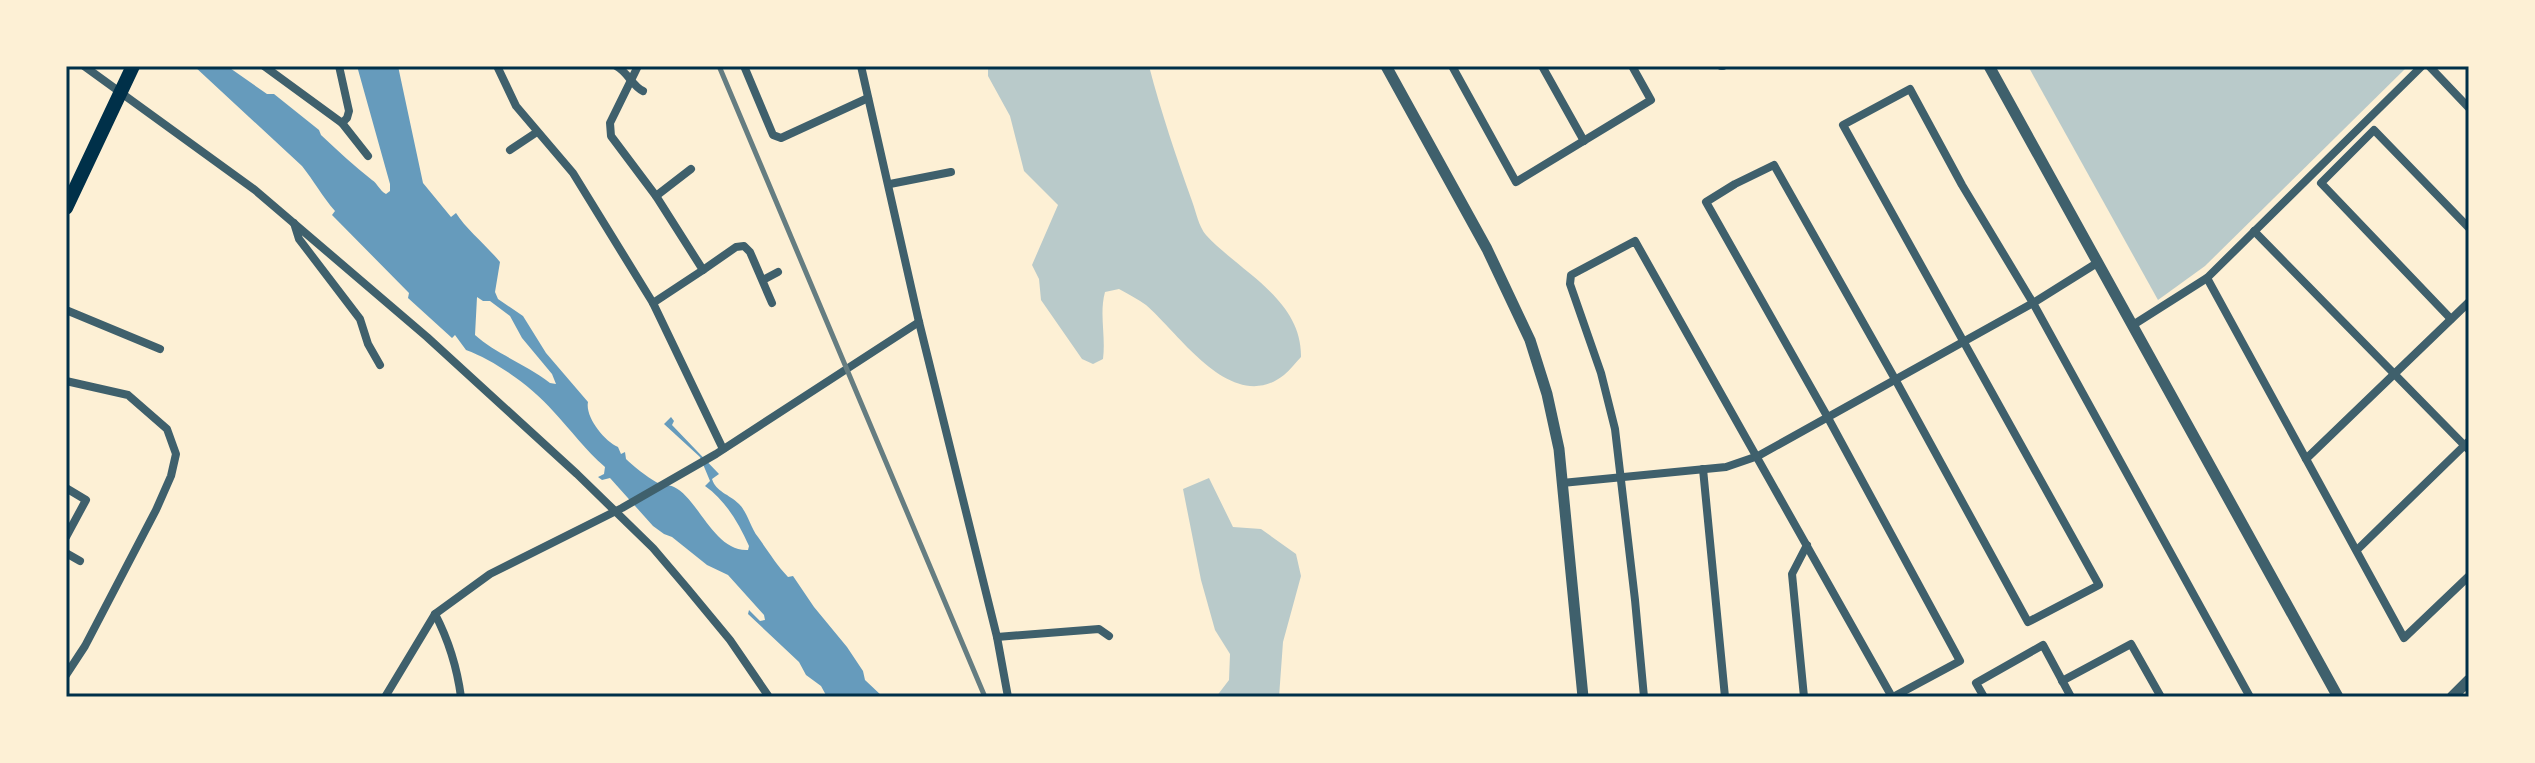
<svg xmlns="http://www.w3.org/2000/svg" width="2535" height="763" viewBox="0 0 2535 763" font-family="'Zilla Slab',serif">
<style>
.green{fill:#b9caca}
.water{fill:#669bbc;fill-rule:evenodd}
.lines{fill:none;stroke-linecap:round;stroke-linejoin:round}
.minor{stroke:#3f606c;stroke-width:8}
.tertiary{stroke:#3f606c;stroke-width:11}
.primary{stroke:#003049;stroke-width:14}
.rail{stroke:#657d81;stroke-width:5}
.neatline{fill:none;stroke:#003049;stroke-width:3}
</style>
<rect width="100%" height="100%" fill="#fdf0d5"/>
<!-- green -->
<g class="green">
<path d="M988 66H1149C1161 112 1176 156 1192 201 1196 212 1199 227 1206 235 1240 272 1302 299 1301 357 1295 363 1290 370 1284 375 1232 416 1179 333 1146 305 1138 299 1128 294 1119 289L1105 292C1099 314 1106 336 1103 359L1093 364 1082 359 1041 300 1039 279 1032 265 1058 205 1024 171 1010 116 988 76Z"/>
<path d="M2028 66H2408L2205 266 2158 300Z"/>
<path d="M1209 478 1233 527 1261 529 1296 554 1301 576 1283 642 1279 697H1216L1229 680 1230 654 1215 630 1201 580 1183 489Z"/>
</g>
<!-- water -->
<path class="water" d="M194 66H227L267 94H274L319 130 321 135C338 151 354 166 372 180 378 184 379 190 386 194L390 191V184L357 66H398L423 183 451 217 456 213C466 229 487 246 500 262L495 292 498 299 523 316 546 353 588 402C585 417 604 441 618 447L621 454 625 452 626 459C633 466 647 477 656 482 661 485 668 484 674 487 698 498 714 552 748 550L749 546C738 522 726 501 705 486L710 481 700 457 664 424 671 417 674 421 672 425 719 474 712 479C716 492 729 494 739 504 748 513 750 527 758 537 768 551 776 564 788 577L793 576 814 607 847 647 863 671 865 680 883 697H827L821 686 806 675 799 662 748 614 749 610 760 621 765 620 764 615 728 575 707 565 672 537 664 534 653 526 610 478 602 480 598 477 604 474 605 467C585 450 571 430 553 411 532 387 496 361 466 350L455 335 452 338 408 298 409 293 332 215 335 211C322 196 314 181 302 166ZM477 297 483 301H490L510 316 522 338 552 374 556 384 550 383C526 364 496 354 475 335Z"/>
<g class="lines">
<!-- minor -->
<g class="minor">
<path d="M84 66 255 190 427 337 577 474 653 548 687 588 730 640 769 697"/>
<path d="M264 66 342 123 347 118 349 111 339 66"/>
<path d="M497 66 516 106 573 173 653 303 723 449"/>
<path d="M616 66C628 72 632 86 643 91"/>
<path d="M638 66 610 123 611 136 656 196 703 270 653 303"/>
<path d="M744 66 773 135 781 138 868 98"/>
<path d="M861 66 919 322 997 637 1099 629 1109 636"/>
<path d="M1452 66 1516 182 1651 100 1632 66"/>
<path d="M1542 66 1584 141"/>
<path d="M1721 66H1723"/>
<path d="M2429 66 2469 108"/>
<path d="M342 123 368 156"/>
<path d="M510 150 537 132"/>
<path d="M890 184 951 172"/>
<path d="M656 196 691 169"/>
<path d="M294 223 299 239 360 319 368 344 380 365"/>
<path d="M2254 231 2469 450"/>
<path d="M703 270 736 247 744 246 750 252 772 303"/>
<path d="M2207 278 2404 638 2469 576"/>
<path d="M763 280 778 272"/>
<path d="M66 310 160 349"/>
<path d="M2451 319 2321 183 2374 130 2469 228"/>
<path d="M2133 325 2207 278 2422 66"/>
<path d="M66 381 128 395 167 429 176 454 171 476 156 510 85 646 66 675"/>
<path d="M2306 459 2469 302"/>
<path d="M1703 469 1725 697"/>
<path d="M1562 483 1726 467 1758 456 2033 303 2097 263"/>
<path d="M66 488 86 500 66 537"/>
<path d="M2357 550 2469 441"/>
<path d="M66 553 80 561"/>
<path d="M435 614C449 641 457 667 461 697"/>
<path d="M997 637 1008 697"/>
<path d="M2062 681 2131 644 2161 697"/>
<path d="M385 697 435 614 490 574 622 508 716 454 919 322"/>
<path d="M1644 697 1635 600 1615 429 1601 373 1570 284 1571 275 1635 241 1892 697"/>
<path d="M1804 697 1792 574 1807 545"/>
<path d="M1893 697 1960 661 1827 416 1706 202 1735 184 1774 165 1895 379 2028 622 2099 585 1843 125 1910 89 1962 185 2033 303 2250 697"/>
<path d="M1984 697 1976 683 2043 645 2071 697"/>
</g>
<!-- tertiary -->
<g class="tertiary">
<path d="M1386 66 1487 249 1530 340 1547 394 1559 449 1583 697"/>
<path d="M1989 66 2338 697"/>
<path d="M2452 697 2469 680"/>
</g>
<!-- primary -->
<path class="primary" d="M66 208 133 66"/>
<!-- rail -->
<path class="rail" d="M719 66 985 697"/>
</g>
<!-- border -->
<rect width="2535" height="763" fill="none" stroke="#fdf0d5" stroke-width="136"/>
<rect x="68" y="68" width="2399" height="627" class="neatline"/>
</svg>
